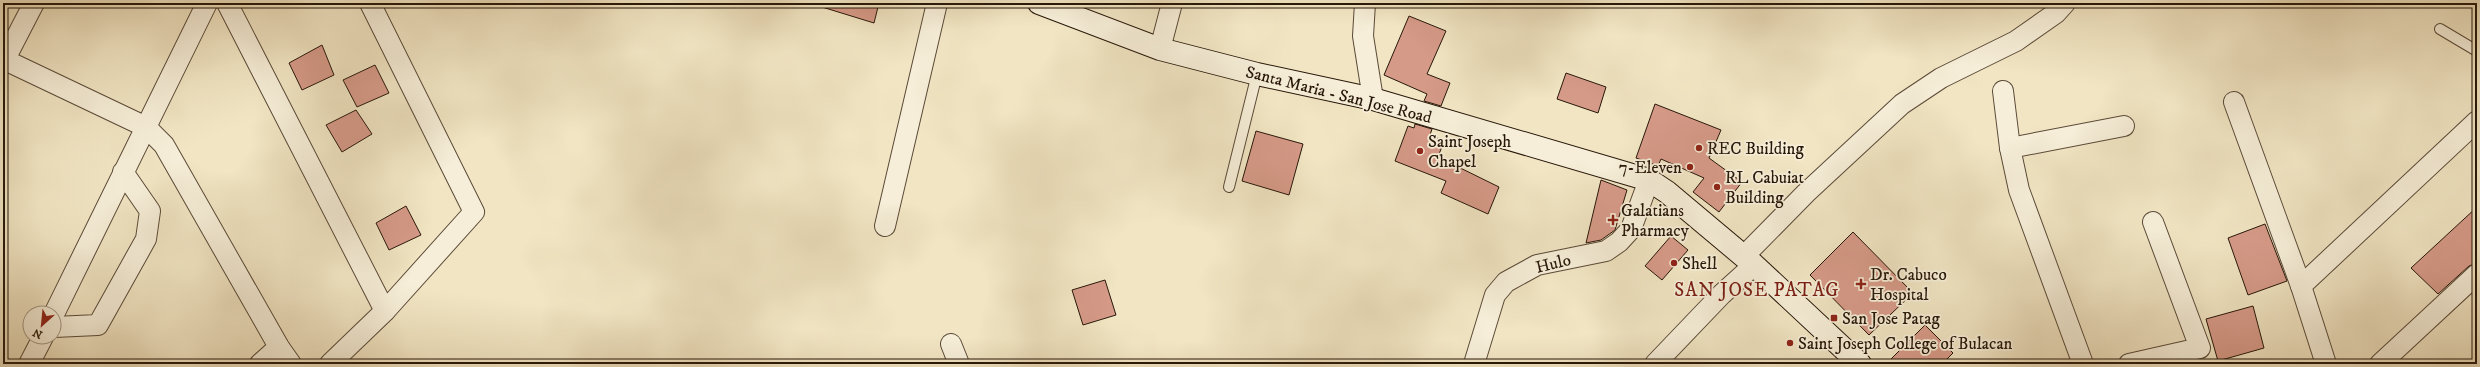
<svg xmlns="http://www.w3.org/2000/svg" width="2480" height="367" viewBox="0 0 2480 367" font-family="'IM FELL DW Pica',serif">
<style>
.building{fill:#d69a88;stroke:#271709}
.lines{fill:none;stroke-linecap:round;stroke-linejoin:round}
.lane-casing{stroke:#5a4a38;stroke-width:12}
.street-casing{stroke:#5a4a38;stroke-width:22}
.secondary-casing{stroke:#271709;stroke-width:24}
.lane{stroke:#f6eed8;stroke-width:10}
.street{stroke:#f6eed8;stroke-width:20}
.secondary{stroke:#f6eed8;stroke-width:22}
.poi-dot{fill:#8f2418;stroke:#f6eed8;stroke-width:1.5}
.labels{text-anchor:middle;stroke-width:3.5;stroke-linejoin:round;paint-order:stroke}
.street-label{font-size:17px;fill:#271709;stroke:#f6eed8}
.poi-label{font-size:17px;fill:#271709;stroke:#f6eed8;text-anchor:start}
.quarter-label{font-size:19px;letter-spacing:1px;fill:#7a1f14;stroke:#f6eed8}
</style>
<rect width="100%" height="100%" fill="#f1e5c3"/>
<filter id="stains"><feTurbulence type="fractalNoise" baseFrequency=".005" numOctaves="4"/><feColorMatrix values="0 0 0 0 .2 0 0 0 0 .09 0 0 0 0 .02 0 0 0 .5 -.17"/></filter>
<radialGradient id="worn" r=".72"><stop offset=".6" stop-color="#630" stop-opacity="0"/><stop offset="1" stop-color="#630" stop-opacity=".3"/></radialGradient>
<!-- building -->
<g class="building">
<path d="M823 3H879L874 23 822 7Z"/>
<path d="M1409 16 1446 31 1427 74 1450 83 1441 106 1424 101 1427 94 1384 75Z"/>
<path d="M322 45 334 75 302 90 289 63Z"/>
<path d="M375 65 389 93 357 107 343 80Z"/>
<path d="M1566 73 1606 87 1598 113 1557 99Z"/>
<path d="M1655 104 1721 130 1709 158 1742 182 1719 212 1693 192 1704 178 1661 159 1658 166 1636 158Z"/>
<path d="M356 110 372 134 342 152 326 125Z"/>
<path d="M1415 124 1432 129 1430 135 1444 141 1438 157 1499 187 1488 214 1441 193 1446 181 1395 161 1408 126 1414 128Z"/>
<path d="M1256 131 1303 144 1289 195 1242 181Z"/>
<path d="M1601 180 1627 190 1615 230 1601 240 1586 243Z"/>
<path d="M406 206 421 235 389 250 376 223Z"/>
<path d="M2477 207V263L2469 266 2438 294 2411 268Z"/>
<path d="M2265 224 2287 281 2248 295 2228 238Z"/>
<path d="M1853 232 1913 293 1869 335 1810 275Z"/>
<path d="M1671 236 1688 250 1662 280 1645 266Z"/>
<path d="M1105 280 1116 315 1083 325 1072 290Z"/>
<path d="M2253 306 2264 348 2218 361 2206 319Z"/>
<path d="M1925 325 1953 353 1942 364H1886Z"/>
</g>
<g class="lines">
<defs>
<g id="lane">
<path d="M2440 29 2477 51"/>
<path d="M1229 187 1257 74"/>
</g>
<g id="street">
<path d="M227 3 385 311"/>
<path d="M1365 3 1363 36 1373 99"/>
<path d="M1160 49 1172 3"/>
<path d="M5 60 146 127 164 145 279 347 291 364"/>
<path d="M3 63 34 3"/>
<path d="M2003 91 2010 148 2019 190 2083 364"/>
<path d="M2234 102 2301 286"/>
<path d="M2010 148 2124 126"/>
<path d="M885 226 937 3"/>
<path d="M1744 256 1806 193 1902 104 1941 78 2016 41 2056 13 2065 3"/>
<path d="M54 314 207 3"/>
<path d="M54 327 98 325 146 239 150 211 123 172"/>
<path d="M951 344 959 364"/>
<path d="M29 364 43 337"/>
<path d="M260 364 279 347"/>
<path d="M330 364 385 311 474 212 370 3"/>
<path d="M1474 364 1495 295 1506 282 1537 265 1606 251 1619 242 1631 229 1649 180"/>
<path d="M1655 364 1722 294 1754 265"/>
<path d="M2129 364 2200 348 2153 222"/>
<path d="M2326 364 2301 286 2477 121"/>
<path d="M2380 364 2477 274"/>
</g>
<path id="secondary" d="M1039 3 1160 49 1257 74 1373 99 1649 180 1667 192 1754 265 1860 364"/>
</defs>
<!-- lane casing -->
<use href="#lane" class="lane-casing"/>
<!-- street casing -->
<use href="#street" class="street-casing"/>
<!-- secondary casing -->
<use href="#secondary" class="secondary-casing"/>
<!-- lane -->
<use href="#lane" class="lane"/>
<!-- street -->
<use href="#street" class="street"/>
<!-- secondary -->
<use href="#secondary" class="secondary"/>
</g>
<!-- markers -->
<g class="poi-dot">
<circle cx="1699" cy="148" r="4"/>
<circle cx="1420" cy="151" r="4"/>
<circle cx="1690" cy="167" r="4"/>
<circle cx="1717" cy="187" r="4"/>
<path d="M1611 214h4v4h4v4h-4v4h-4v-4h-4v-4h4z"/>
<circle cx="1674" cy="263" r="4"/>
<path d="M1859 278h4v4h4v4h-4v4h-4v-4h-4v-4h4z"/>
<rect x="1830" y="314" width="8" height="8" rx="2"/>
<circle cx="1790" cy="343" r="4"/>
</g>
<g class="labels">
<!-- street labels -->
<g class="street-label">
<text transform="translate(1339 94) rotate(14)" y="6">Santa Maria - San Jose Road</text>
<text transform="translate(1553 263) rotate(-14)" y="6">Hulo</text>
</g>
<!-- poi labels -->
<g class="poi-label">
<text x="1428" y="147">Saint Joseph<tspan x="1428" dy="20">Chapel</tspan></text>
<text x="1707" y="154">REC Building</text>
<text x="1682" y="173" text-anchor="end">7-Eleven</text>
<text x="1725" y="183">RL Cabuiat<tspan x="1725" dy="20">Building</tspan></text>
<text x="1621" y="216">Galatians<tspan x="1621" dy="20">Pharmacy</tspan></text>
<text x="1682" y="269">Shell</text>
<text x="1870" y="280">Dr. Cabuco<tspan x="1870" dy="20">Hospital</tspan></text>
<text x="1842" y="324">San Jose Patag</text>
<text x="1798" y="349">Saint Joseph College of Bulacan</text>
</g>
<!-- quarter labels -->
<g class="quarter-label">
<text x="1757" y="296">SAN JOSE PATAG</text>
</g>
</g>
<!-- margin -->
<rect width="2480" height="367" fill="none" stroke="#f1e5c3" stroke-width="16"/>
<rect x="4" y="4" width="2472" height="359" fill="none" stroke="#271709" stroke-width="2"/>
<rect x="8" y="8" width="2464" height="351" fill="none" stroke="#271709"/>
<!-- north arrow -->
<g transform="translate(42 325) rotate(207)"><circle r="19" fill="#f6eed8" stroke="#a39885"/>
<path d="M0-3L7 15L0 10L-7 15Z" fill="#8f2418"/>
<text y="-6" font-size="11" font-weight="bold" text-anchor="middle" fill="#271709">N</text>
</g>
<rect width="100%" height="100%" filter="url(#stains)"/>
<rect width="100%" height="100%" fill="url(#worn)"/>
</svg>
